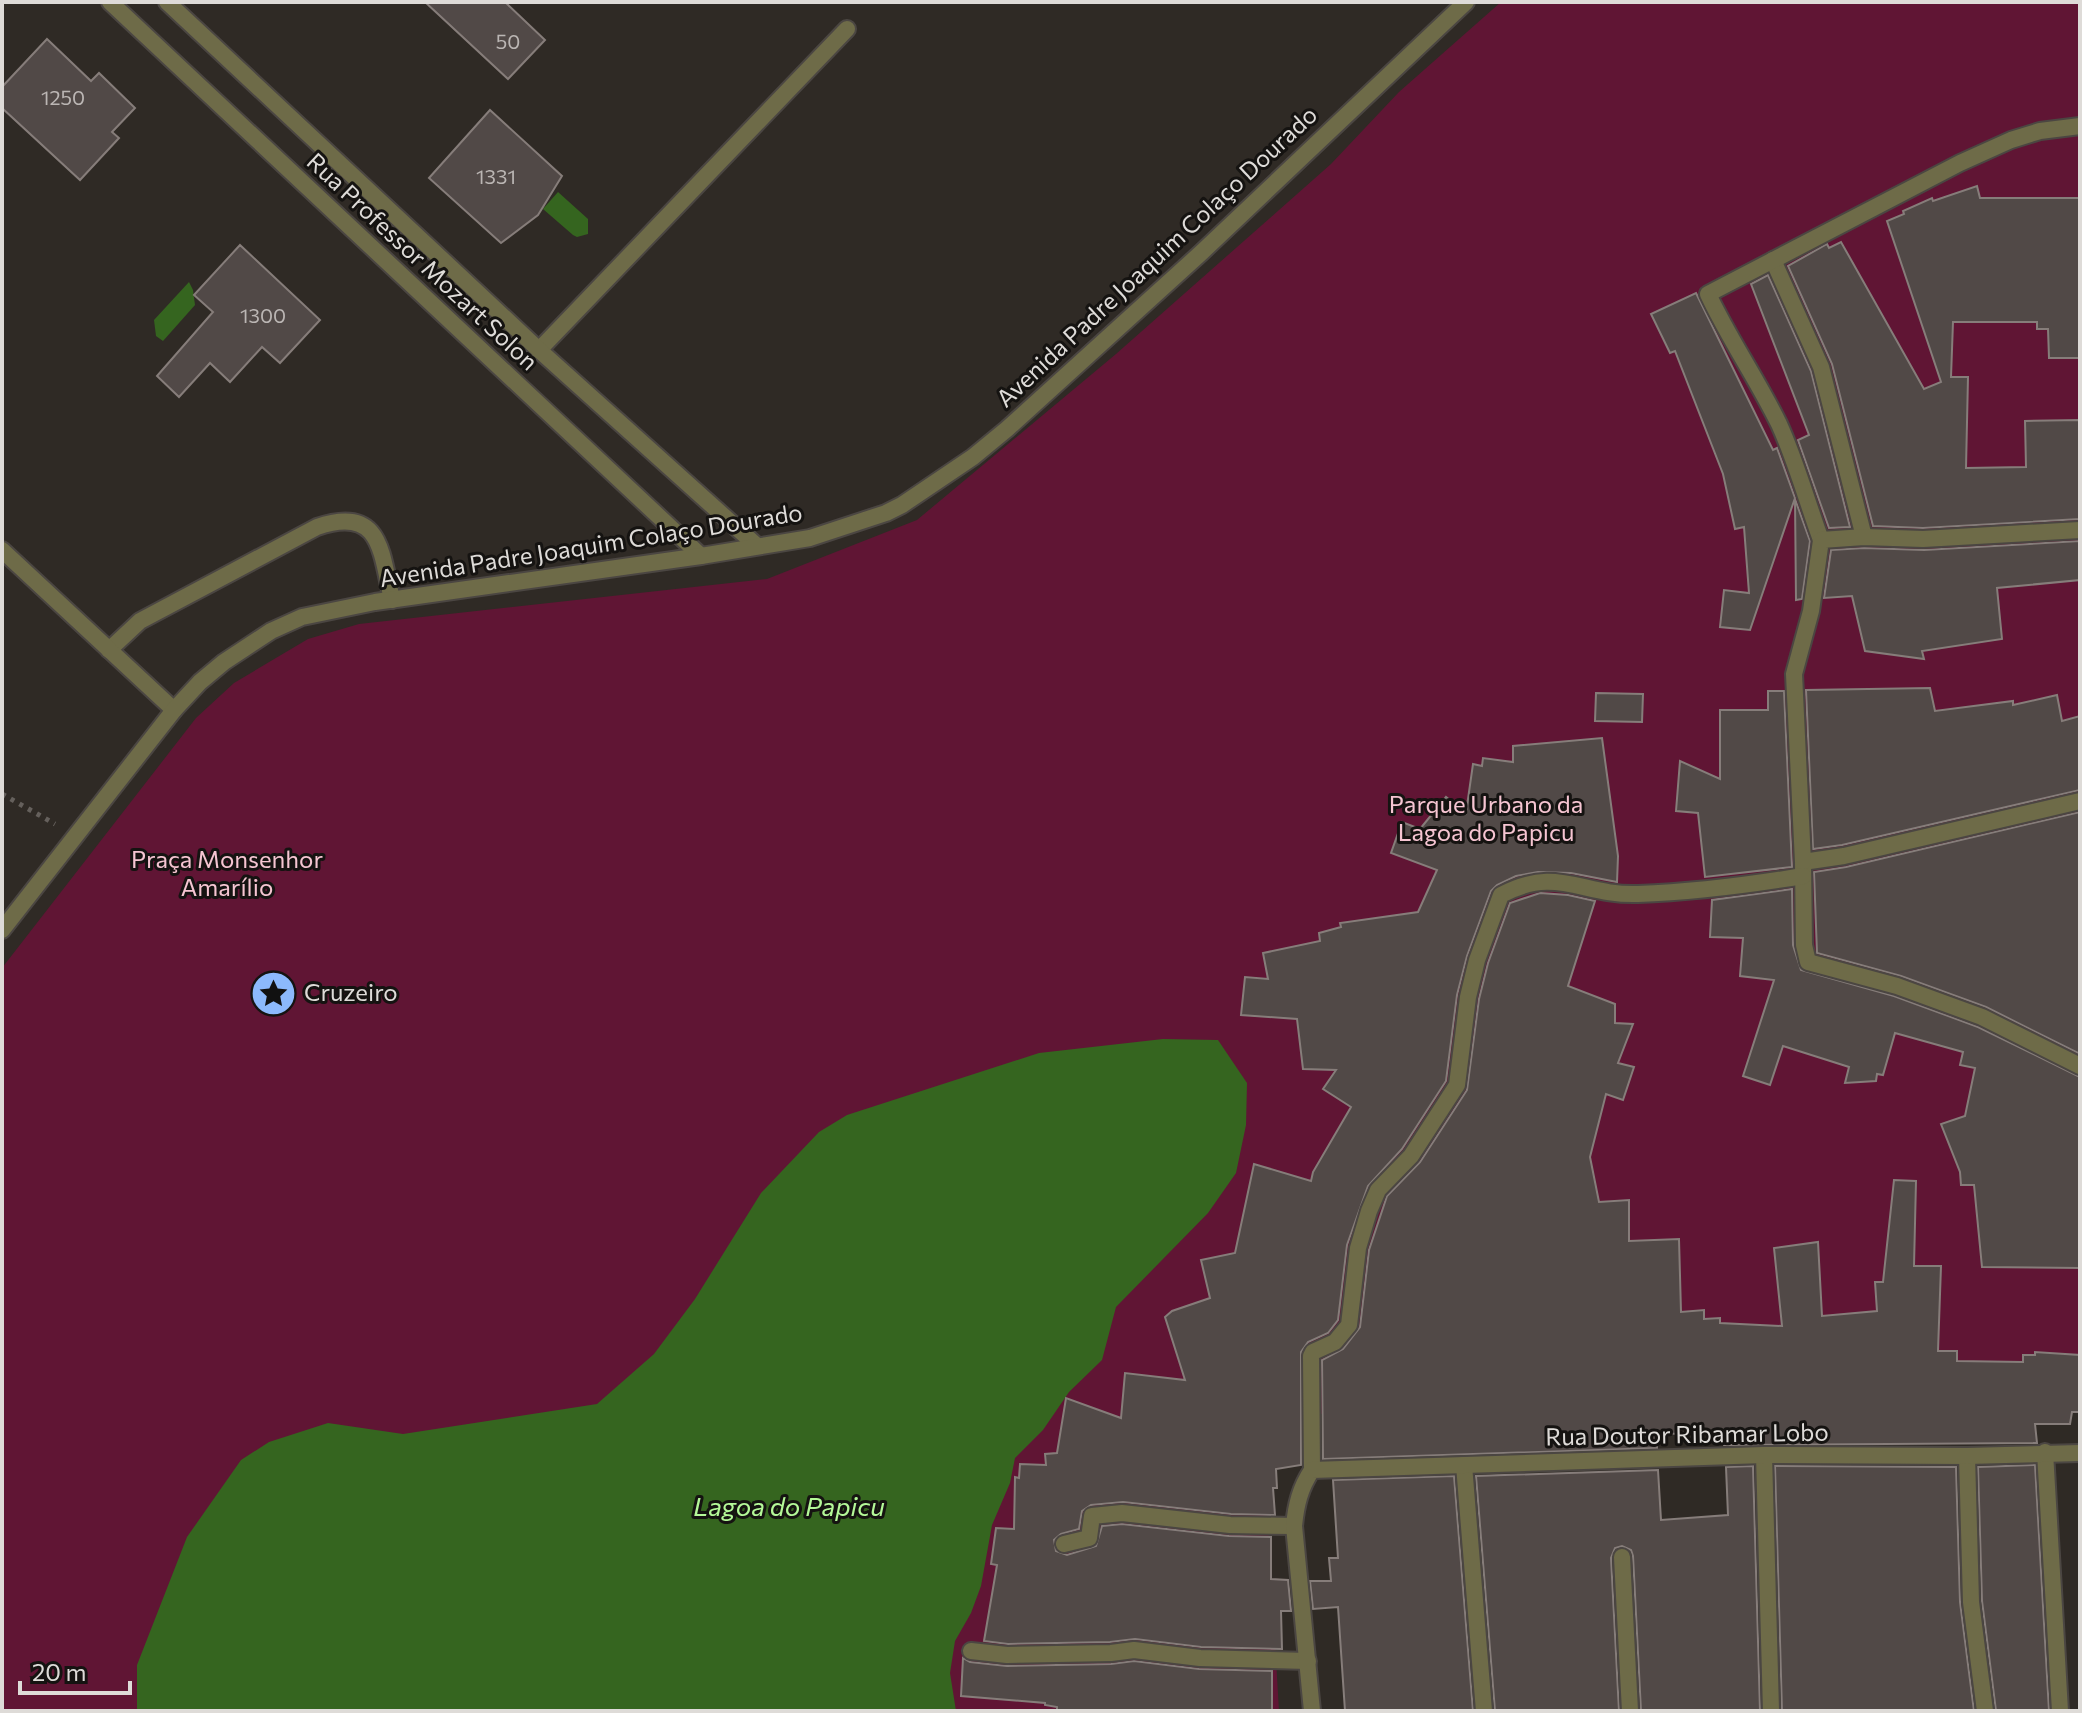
<svg xmlns="http://www.w3.org/2000/svg" width="2082" height="1713" viewBox="0 0 2082 1713" font-family="Commissioner,sans-serif">
<style>
.green{fill:#601534}
.water{fill:#35651f}
.building{fill:#514947;stroke:#867d7a;stroke-width:2}
.lines{fill:none;stroke-linecap:round;stroke-linejoin:round}
.service-casing{stroke:#4b4642;stroke-width:20}
.minor-casing{stroke:#4b4642;stroke-width:20}
.path{stroke:#65605c;stroke-width:5;stroke-dasharray:4 6;stroke-linecap:butt}
.service{stroke:#6e6b48;stroke-width:16}
.minor{stroke:#6e6b48;stroke-width:16}
.labels{text-anchor:middle;stroke-width:6;stroke-linejoin:round;paint-order:stroke}
.number-label{font-size:20px;fill:#bbb6b4}
.street-label{font-size:24px;fill:#dedbd8;stroke:#151311}
.park-label{font-size:24px;fill:#f6c5d2;stroke:#151311}
.poi-label{font-size:24px;fill:#dedbd8;stroke:#151311;text-anchor:start}
.water-label{font-size:26px;font-style:italic;fill:#b4f998;stroke:#151311}
</style>
<rect width="100%" height="100%" fill="#2f2a25"/>
<!-- green -->
<path class="green" d="M1501 2H2080V1406L1305 1414 1263 1436 1279 1711H2V968L196 718 234 683 308 639 359 624 767 579 917 520 1116 354 1331 164 1399 92Z"/>
<!-- water -->
<g class="water">
<path d="M558 192 588 219V234L577 237 573 235 543 209Z"/>
<path d="M189 282 193 290 195 305 163 341 156 336 154 320Z"/>
<path d="M1163 1039 1218 1040 1247 1083 1246 1125 1236 1173 1208 1213 1116 1307 1102 1360 1069 1392 1043 1430 1015 1458 1010 1483 992 1525 981 1586 971 1613 955 1641 950 1673 956 1711H137V1665L187 1537 241 1460 269 1442 328 1423 403 1434 597 1404 654 1354 695 1299 761 1193 819 1132 847 1115 1039 1053Z"/>
</g>
<!-- building -->
<g class="building">
<path d="M425 2H505L545 40 508 79Z"/>
<path d="M47 39 91 81 99 73 135 108 112 132 119 138 80 180 2 108V87Z"/>
<path d="M490 110 562 176 538 215 501 243 429 178Z"/>
<path d="M1977 186 1980 198H2080V358H2049L2048 329H2037V322H1953L1951 377H1968L1966 468 2026 467 2025 421 2080 420V519L1923 528 1873 526 1832 364 1788 266 1827 244 1829 248 1841 242 1924 389 1941 382 1887 221 1904 214 1903 211 1932 198 1933 201Z"/>
<path d="M240 245 320 320 280 363 262 347 230 382 210 363 179 397 157 376 213 312 194 295Z"/>
<path d="M1768 275 1811 371 1850 527 1829 528 1798 440 1809 435 1751 284Z"/>
<path d="M1696 293 1773 450 1777 448 1795 498 1750 630 1720 627 1724 590 1749 593 1744 527 1735 529 1723 474 1675 351 1670 353 1651 314Z"/>
<path d="M1795 499 1810 541 1802 599 1796 600Z"/>
<path d="M2080 541V580L1997 588 2002 639 1922 651 1924 659 1865 651 1852 596 1824 598 1831 550 1864 548 1924 550Z"/>
<path d="M1930 688 1935 711 2013 701V705L2057 695 2062 721 2080 716V790L1842 845 1813 849 1806 690Z"/>
<path d="M1768 691H1784L1792 867 1705 877 1698 813 1676 811 1680 761 1720 779V710H1768Z"/>
<path d="M1596 693 1643 694 1642 722 1595 721Z"/>
<path d="M1602 738 1618 856 1617 882 1571 873 1538 872 1516 876 1497 885 1491 891 1467 956 1457 995 1446 1081 1402 1149 1368 1186 1347 1245 1338 1320 1328 1333 1308 1342 1301 1352V1465L1276 1469 1277 1488H1273L1275 1515 1231 1514 1123 1502 1091 1505 1082 1511 1079 1529 1061 1534 1054 1540 1056 1551 1067 1555 1096 1546 1102 1526 1122 1524 1229 1536 1271 1537V1579L1288 1580 1291 1611H1281L1282 1649 1201 1647 1135 1639 1110 1642 1008 1644 984 1641 997 1565 991 1564 996 1528 1014 1529 1015 1477 1019 1478 1020 1464 1046 1465 1045 1454 1057 1453 1066 1398 1121 1418 1125 1373 1185 1380 1165 1317 1172 1311 1210 1298 1201 1260 1235 1253 1254 1164 1311 1181 1313 1172 1351 1107 1323 1089 1336 1070 1303 1069 1297 1019 1241 1015 1245 977 1268 979 1263 953 1320 941 1319 933 1341 927 1340 923 1418 912 1437 870 1391 853 1402 822 1420 829 1446 797 1466 813 1473 764 1482 766 1483 758 1513 762V746Z"/>
<path d="M2080 812V1054L1986 1007 1901 976 1817 953 1814 872 1846 867Z"/>
<path d="M1792 889 1793 945 1801 970 1894 996 1978 1027 2080 1077V1268L1982 1267 1974 1185H1961L1960 1172 1941 1124 1965 1116 1975 1068 1960 1065 1963 1052 1895 1033 1883 1075 1877 1074 1876 1081 1845 1083 1849 1067 1783 1046 1770 1085 1743 1076 1774 980 1740 976 1743 938 1710 937 1712 900Z"/>
<path d="M1540 893 1568 895 1595 901 1568 986 1615 1004V1023L1633 1024 1618 1063 1634 1067 1623 1100 1606 1094 1590 1157 1599 1202 1629 1200V1241L1679 1239 1681 1312 1704 1310V1319L1720 1318V1323L1782 1326 1774 1248 1818 1242 1822 1316 1877 1311 1875 1282H1883L1894 1180 1916 1181 1914 1266H1941L1938 1351H1957V1361L2023 1362V1355H2035V1352L2080 1355V1412H2072L2070 1424H2035L2037 1443 1724 1445V1433L1656 1434 1657 1448 1323 1459 1322 1360 1343 1349 1360 1327 1369 1250 1387 1196 1420 1162 1467 1090 1479 999 1488 963 1510 903Z"/>
<path d="M2035 1465 2049 1711H1996L1982 1601 1978 1467Z"/>
<path d="M1753 1466 1760 1711H1641L1633 1556 1631 1550 1622 1546 1615 1548 1611 1558 1619 1711H1495L1476 1476 1658 1470 1661 1520 1728 1515 1726 1467Z"/>
<path d="M1775 1466 1956 1467 1960 1602 1974 1711H1782Z"/>
<path d="M1454 1476 1473 1711H1345L1338 1607 1313 1609 1310 1581H1331L1329 1558H1338L1333 1480Z"/>
<path d="M963 1658 970 1662 1007 1666 1111 1664 1134 1661 1199 1669 1272 1671V1711H1057V1707L1045 1705V1703L961 1696Z"/>
</g>
<g class="lines">
<defs>
<g id="service">
<path d="M1773 260 1821 367 1864 537"/>
<path d="M539 350 847 29"/>
<path d="M1821 540C1807 502 1796 461 1779 424 1757 379 1729 339 1708 294L1960 163 2011 140 2040 131 2080 126"/>
<path d="M109 650 140 621 317 527C381 505 381 551 392 600"/>
<path d="M2080 801 1844 856 1803 862 1804 945 1808 962 1897 986 1982 1017 2080 1066"/>
<path d="M1803 862 1794 674 1811 611 1821 540 1864 537 1923 539 2080 530"/>
<path d="M2045 1452 2060 1711"/>
<path d="M1967 1456 1971 1602 1985 1711"/>
<path d="M1312 1470 1311 1356 1313 1352 1335 1342 1349 1325 1358 1248 1369 1211 1378 1190 1411 1156 1457 1085 1468 997 1477 960 1501 895C1557 865 1582 896 1638 894 1693 892 1749 885 1803 876"/>
<path d="M1064 1544 1089 1538 1092 1516 1122 1513 1230 1525 1294 1526"/>
<path d="M971 1651 1007 1655 1111 1653 1134 1650 1200 1658 1308 1661"/>
</g>
<g id="minor">
<path d="M110 2 701 556"/>
<path d="M167 2 539 350 757 546"/>
<path d="M2 550 174 710"/>
<path d="M2 930 174 710 200 682 224 662 271 631 302 617 375 602 701 556 810 538 886 513 902 505 973 457 1007 429 1202 252 1466 2"/>
<path d="M1764 1455 1771 1711"/>
<path d="M1464 1465 1484 1711"/>
<path d="M1622 1557 1630 1711"/>
<path d="M1312 1711 1294 1526C1296 1505 1300 1488 1312 1470L1764 1455 1967 1456 2080 1453"/>
</g>
</defs>
<!-- service casing -->
<use href="#service" class="service-casing"/>
<!-- minor casing -->
<use href="#minor" class="minor-casing"/>
<!-- path -->
<path class="path" d="M2 794 55 824"/>
<!-- service -->
<use href="#service" class="service"/>
<!-- minor -->
<use href="#minor" class="minor"/>
</g>
<!-- icons -->
<defs>
<symbol id="sight-disc" viewBox="-11 -11 22 22"><circle r="9.5" fill="#8cb9fc" stroke="#151311"/><path d="M0-6L1.8-2.2L6-1.7L2.9 1.2L3.7 5.4L0 3.3L-3.7 5.4L-2.9 1.2L-6-1.7L-1.8-2.2Z" fill="#111"/></symbol>
</defs>
<g fill-rule="evenodd">
<use href="#sight-disc" x="248" y="968" width="51" height="51"/>
</g>
<g class="labels">
<!-- number labels -->
<g class="number-label">
<text x="508" y="49">50</text>
<text x="63" y="105">1250</text>
<text x="496" y="184">1331</text>
<text x="263" y="323">1300</text>
</g>
<!-- street labels -->
<g class="street-label">
<text transform="translate(1157 257) rotate(-43)" y="8">Avenida Padre Joaquim Colaço Dourado</text>
<text transform="translate(422 262) rotate(43)" y="8">Rua Professor Mozart Solon</text>
<text transform="translate(591 546) rotate(-9)" y="8">Avenida Padre Joaquim Colaço Dourado</text>
<text transform="translate(1687 1435) rotate(-1)" y="8">Rua Doutor Ribamar Lobo</text>
</g>
<!-- park labels -->
<g class="park-label">
<text x="1486" y="813">Parque Urbano da<tspan x="1486" dy="28">Lagoa do Papicu</tspan></text>
<text x="227" y="868">Praça Monsenhor<tspan x="227" dy="28">Amarílio</tspan></text>
</g>
<!-- poi labels -->
<g class="poi-label">
<text x="304" y="1001">Cruzeiro</text>
</g>
<!-- water labels -->
<g class="water-label">
<text x="789" y="1516">Lagoa do Papicu</text>
</g>
</g>
<!-- border -->
<rect width="2082" height="1713" fill="none" stroke="#dedbd8" stroke-width="8"/>
<!-- scale -->
<path d="M20 1681v12h110v-12" fill="none" stroke="#dedbd8" stroke-width="4"/>
<text x="32" y="1681" font-size="24" fill="#dedbd8" stroke="#151311" stroke-width="6" paint-order="stroke">20 m</text>
</svg>
